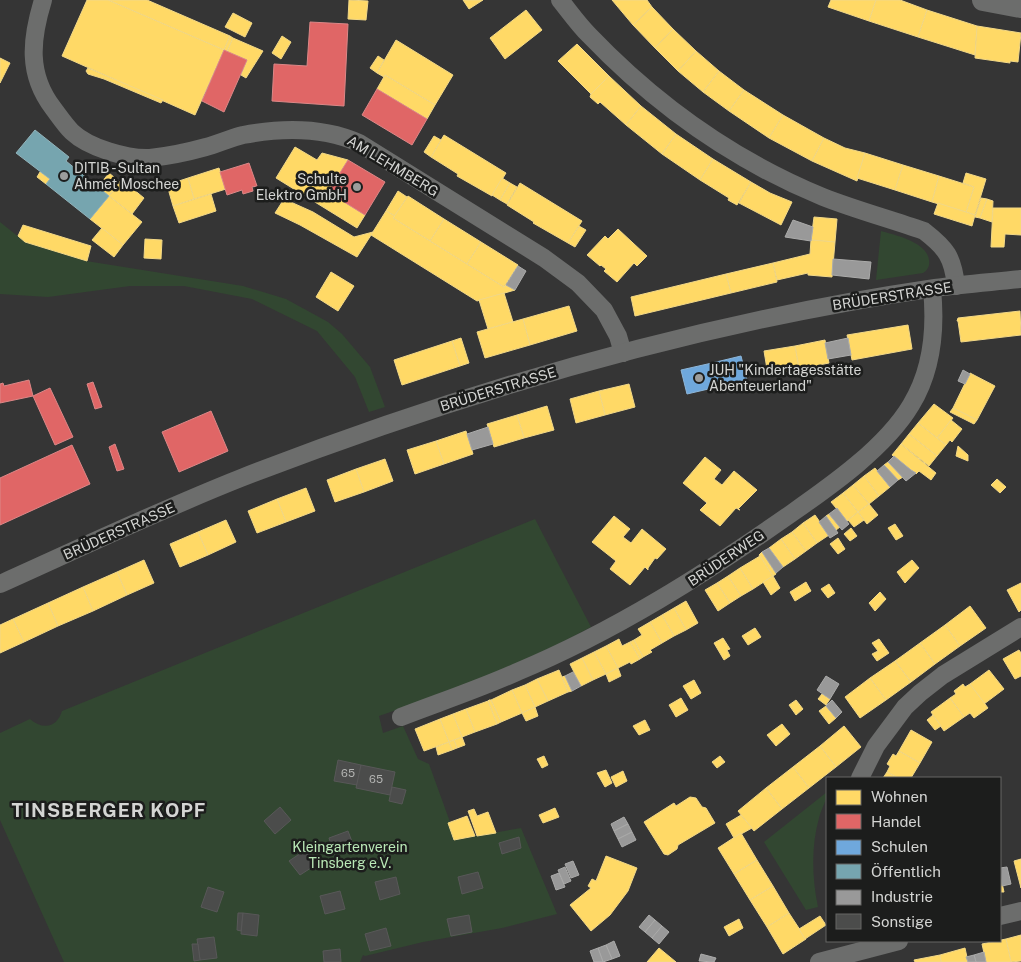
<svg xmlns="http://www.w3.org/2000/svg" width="1021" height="962" viewBox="0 0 1021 962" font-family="'Public Sans',sans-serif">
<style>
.green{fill:#324731}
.homes{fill:#ffd966;stroke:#f2d887}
.shops{fill:#e06666;stroke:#dc8787}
.schools{fill:#6fa8dc;stroke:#8db6d9}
.public{fill:#76a5af;stroke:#92b3ba}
.industry{fill:#999;stroke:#ababaa}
.building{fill:#4b4c4b;stroke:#585858}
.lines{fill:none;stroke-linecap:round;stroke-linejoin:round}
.minor{stroke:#6c6d6c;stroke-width:18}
.tertiary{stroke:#6c6d6c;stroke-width:22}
.poi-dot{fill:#9c9d9c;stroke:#1c1d1c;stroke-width:2}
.labels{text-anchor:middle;stroke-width:5;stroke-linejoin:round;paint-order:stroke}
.number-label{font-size:11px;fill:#b2b3b1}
.street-label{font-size:14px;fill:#d4d5d3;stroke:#1c1d1c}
.poi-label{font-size:14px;fill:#d4d5d3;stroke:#1c1d1c;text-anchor:start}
.park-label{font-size:14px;fill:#bae9b7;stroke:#1c1d1c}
.district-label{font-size:19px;font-weight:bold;letter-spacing:1px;fill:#d4d5d3;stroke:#1c1d1c}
</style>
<rect width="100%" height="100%" fill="#353535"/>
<!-- green -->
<g class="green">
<path d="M0 222 25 242 86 261 243 286 286 299 328 322 342 334 370 367 385 407 369 412 355 377 317 331 252 299 184 286H130L48 297 0 294Z"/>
<path d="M881 231C895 235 927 242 929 260 930 266 928 270 923 273L876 280Z"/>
<path d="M535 519 591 627C524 664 451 691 379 716L383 733 403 726 418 759 429 764 450 822 448 823 454 840 521 828 557 914 502 928 423 942 365 956 363 955 360 962H64L0 820V733L30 719C42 730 57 728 62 711Z"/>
<path d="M827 792C827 801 821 809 819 818 811 846 812 878 818 907L806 910 764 842Z"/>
</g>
<!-- homes -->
<g class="homes">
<path d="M108 0H147L230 36 224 50Z"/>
<path d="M108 0 224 50 195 115 62 56 87 0Z"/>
<path d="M349 0 368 1 366 20 348 19Z"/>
<path d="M463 0H483L469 9Z"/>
<path d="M612 0H647L652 7 633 25Z"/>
<path d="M831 0H876L869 21 828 7Z"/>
<path d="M876 0H900L927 10 918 37 869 21Z"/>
<path d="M652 7 673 29 655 48 633 25Z"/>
<path d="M526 10 542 30 505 59 490 38Z"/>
<path d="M927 10 977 26 975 55 918 37Z"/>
<path d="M233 13 252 23 245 37 225 27Z"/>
<path d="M977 26 1021 33 1018 62 1010 61V63L975 58Z"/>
<path d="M673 29 696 51 678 71 655 48Z"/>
<path d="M230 36 233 38 227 52 224 50Z"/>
<path d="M282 36 291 42 281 59 272 53Z"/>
<path d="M233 38 263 51 246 78 241 75 247 60 227 52Z"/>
<path d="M396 40 453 75 435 105 385 75 384 77 377 73Z"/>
<path d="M577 44 609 76 591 94 558 61Z"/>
<path d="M696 51 719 71 703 92 678 71Z"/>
<path d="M378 56 384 60 377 73 370 68Z"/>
<path d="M0 58 10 63 0 83Z"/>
<path d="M88 68 163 100 161 103 104 79 88 74 86 71Z"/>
<path d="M719 71 744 90 729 111 703 92Z"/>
<path d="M385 75 435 105 427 119 377 89Z"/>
<path d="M609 76 641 106 626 125 600 102 598 104 590 97 591 94Z"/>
<path d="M744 90 783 115 769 138 729 111Z"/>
<path d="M641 106 676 134 662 154 626 125Z"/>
<path d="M783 115 824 138 812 161 769 138Z"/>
<path d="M676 134 713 159 700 180 662 154Z"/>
<path d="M444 135 506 173 492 196 457 176 458 174 431 157Z"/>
<path d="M434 136 441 140 431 157 424 152Z"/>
<path d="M824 138 845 148 865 153 857 181 812 161Z"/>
<path d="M295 147 317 160 322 153 348 160 328 192 365 215 357 228 276 178Z"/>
<path d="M865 153 903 165 895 190 857 178Z"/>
<path d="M713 159 751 182 737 205 728 200 729 198 700 180Z"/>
<path d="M903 165 939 176 932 202 895 190Z"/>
<path d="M219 168 226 189 194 199 188 178Z"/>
<path d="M40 172 50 179 46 184 37 177Z"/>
<path d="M109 173 120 182 109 196 98 187Z"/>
<path d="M966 173 986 179 975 215 966 212 974 187 963 183Z"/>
<path d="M939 176 974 187 966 212 932 202Z"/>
<path d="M188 178 194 199 173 206 167 185Z"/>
<path d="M502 178 510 183 500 200 492 195Z"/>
<path d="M122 180 144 198 132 214 109 196Z"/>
<path d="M751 182 770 193 792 202 781 225 739 203Z"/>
<path d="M510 183 517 187 507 204 500 200Z"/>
<path d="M520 183 582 221 568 243 533 223 534 222 507 205Z"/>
<path d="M398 191 407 197 395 216 386 211Z"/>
<path d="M211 194 216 211 179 223 173 206Z"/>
<path d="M109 196 142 222 123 245 90 219Z"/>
<path d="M408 196 444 219 430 241 393 218Z"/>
<path d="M981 198 987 199 980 218 975 217Z"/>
<path d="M284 199 313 212 354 237 373 232 357 257 300 225 275 213Z"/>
<path d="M987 199 993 201 992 222 980 218Z"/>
<path d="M938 203 975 215 972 226 934 214Z"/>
<path d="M993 208H1021V235L1005 234 1004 247H991Z"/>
<path d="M386 211 395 216 393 218 504 287 506 285 515 290 477 301 371 235Z"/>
<path d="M814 217 837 219 835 242 811 240Z"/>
<path d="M444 219 481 242 467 264 430 241Z"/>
<path d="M23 225 91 246 87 261 25 242 18 236Z"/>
<path d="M579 226 586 230 575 247 568 243Z"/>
<path d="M102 228 123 245 114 257 92 240Z"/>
<path d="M618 229 647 256 637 266 634 263 617 282 604 271 606 269 601 265 600 266 587 255 605 236 608 239Z"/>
<path d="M145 239 162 240 161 259 144 258Z"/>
<path d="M811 240 835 242 832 277 808 275V273L777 280 773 263 810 254Z"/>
<path d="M481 242 518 265 504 287 467 264Z"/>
<path d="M773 263 777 282 731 293 726 274Z"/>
<path d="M331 272 354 286 338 311 316 297Z"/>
<path d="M726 274 731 293 635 316 631 297Z"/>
<path d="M504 293 513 322 488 329 479 300Z"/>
<path d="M569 306 577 331 530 345 523 319Z"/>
<path d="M1020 311 1021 335 961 342 958 321H957L958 318Z"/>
<path d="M523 319 530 345 485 358 477 332Z"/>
<path d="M908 325 912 349 852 360 847 335Z"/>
<path d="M461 338 469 363 460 366 452 341Z"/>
<path d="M825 340 829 363 799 369 795 346Z"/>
<path d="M452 341 460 366 402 385 394 360Z"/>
<path d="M795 346 799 369 768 375 764 351Z"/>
<path d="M970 373 995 386 977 420 953 408Z"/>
<path d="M629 384 635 407 605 415 599 391Z"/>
<path d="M599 391 605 415 576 423 570 399Z"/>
<path d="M934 404 953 418 937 438 918 423Z"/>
<path d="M547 406 554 430 524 438 517 415Z"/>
<path d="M953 408 977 420 974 424 950 412Z"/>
<path d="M517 415 524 438 494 447 487 424Z"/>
<path d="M951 420 962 429 952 442 950 440 946 445 937 438Z"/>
<path d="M918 423 946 445 937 456 909 434Z"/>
<path d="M466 431 473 454 444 464 436 441Z"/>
<path d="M909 434 937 456 929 466 901 444Z"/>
<path d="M436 441 444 464 415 474 407 450Z"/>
<path d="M901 444 936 473 931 480 919 471 916 474 892 455Z"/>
<path d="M958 446 968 455V461L956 456Z"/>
<path d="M705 457 721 470 714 479 722 485 734 471 757 490 738 509 740 510 736 508 720 526 700 510 707 503 683 483Z"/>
<path d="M385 459 393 481 364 492 356 469Z"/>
<path d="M888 462 903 477 898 480 884 465Z"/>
<path d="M875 468 890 487 879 496 864 476Z"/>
<path d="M356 469 364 492 335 502 327 480Z"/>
<path d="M864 476 879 496 869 504 853 485Z"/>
<path d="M997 479 1006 487 1000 493 991 485Z"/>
<path d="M853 485 869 504 858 512 843 493Z"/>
<path d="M306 488 315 511 286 522 277 499Z"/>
<path d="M843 493 858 512 847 521 831 502Z"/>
<path d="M277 499 286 522 257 533 248 511Z"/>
<path d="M869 504 878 515 867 524 858 512Z"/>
<path d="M858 512 864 520 854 527 848 520Z"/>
<path d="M829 514 840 527 836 530 826 516Z"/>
<path d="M815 515 829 535 817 543 803 523Z"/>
<path d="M614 516 630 529 623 537 631 543 642 529 666 549 657 559 655 558 648 568V570L645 567 630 585 610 569 616 561 592 542Z"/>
<path d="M226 520 236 542 208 555 198 532Z"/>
<path d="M803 523 817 543 806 551 792 532Z"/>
<path d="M895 524 903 536 896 540 888 528Z"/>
<path d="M851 528 857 536 850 541 844 534Z"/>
<path d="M198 532 208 555 180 567 170 544Z"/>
<path d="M792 532 806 551 795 559 781 539Z"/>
<path d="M838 538 845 549 838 554 830 544Z"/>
<path d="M781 539 795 559 783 567 769 548Z"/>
<path d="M762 552 776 574 773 576 759 555Z"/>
<path d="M760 556 773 576 753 589 740 568Z"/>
<path d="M144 560 154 583 127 595 117 572Z"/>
<path d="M912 560 919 568 905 583 897 572Z"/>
<path d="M740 568 753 589 741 596 728 576Z"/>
<path d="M117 572 127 595 93 611 83 587Z"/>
<path d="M728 576 741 596 730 603 717 583Z"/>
<path d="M773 576 780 588 771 595 763 582Z"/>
<path d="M806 582 811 591 795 601 790 592Z"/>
<path d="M717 583 730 603 718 611 705 590Z"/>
<path d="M1021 583V610L1019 612 1007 590Z"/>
<path d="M829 584 835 593 828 598 821 589Z"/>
<path d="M83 587 93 611 58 626 48 603Z"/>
<path d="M880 592 886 599 875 611 869 603Z"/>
<path d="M686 601 698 623 686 630 674 608Z"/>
<path d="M48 603 58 626 24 642 13 619Z"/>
<path d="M970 606 986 628 960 646 945 625Z"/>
<path d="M674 608 686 630 674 636 662 615Z"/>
<path d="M662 615 674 636 662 643 650 622Z"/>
<path d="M13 619 24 642 0 653V625Z"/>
<path d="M650 622 662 643 650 650 652 652 643 657 634 640 642 635 638 629Z"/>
<path d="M945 625 960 646 935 664 920 643Z"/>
<path d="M755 628 761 637 748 645 742 636Z"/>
<path d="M723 638 730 649 727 650 730 656 724 660 714 643Z"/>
<path d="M619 639 622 646 630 642 640 659 631 664 630 662 618 668 606 646Z"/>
<path d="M879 639 889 653 877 661 872 654 878 651 872 643Z"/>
<path d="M634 640 643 657 640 659 630 642Z"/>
<path d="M920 643 935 664 911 682 895 661Z"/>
<path d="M606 646 618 668 606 674 594 652Z"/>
<path d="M1019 650 1021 653V676L1015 679 1003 659Z"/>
<path d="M594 652 606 674 593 680 582 658Z"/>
<path d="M582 658 593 680 581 686 570 664Z"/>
<path d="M895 661 911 682 886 700 870 678Z"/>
<path d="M618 668 621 676 609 682 606 674Z"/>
<path d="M559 670 568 692 548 701 537 679Z"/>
<path d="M989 670 1004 689 984 704 970 684Z"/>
<path d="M565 676 572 691 568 692 562 677Z"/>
<path d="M870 678 886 700 860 718 845 697Z"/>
<path d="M537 679 548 701 535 707 525 685Z"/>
<path d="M694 680 701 693 691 699 683 686Z"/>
<path d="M963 684 965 687 970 684 988 708 974 718 970 713 964 717 950 698 956 694 954 691Z"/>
<path d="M525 685 535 707 522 713 512 690Z"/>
<path d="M512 690 522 713 501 722 491 700Z"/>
<path d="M822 694 830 699 826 705 818 699Z"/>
<path d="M681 698 688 710 676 717 669 705Z"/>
<path d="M950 698 964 717 944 731 931 712Z"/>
<path d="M489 700H491L501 722 497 724 488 701Z"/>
<path d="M796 700 803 709 796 715 789 705Z"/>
<path d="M488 701 497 724 475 732 466 709Z"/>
<path d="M826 706 836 718 829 724 819 711Z"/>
<path d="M535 707 538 716 526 721 522 713Z"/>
<path d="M466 709 475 732 462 737 453 714Z"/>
<path d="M453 714 462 737 449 742 440 719Z"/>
<path d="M933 715 941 726 935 730 927 720Z"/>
<path d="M440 719 449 742 424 751 415 729Z"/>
<path d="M645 720 650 730 639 735 633 726Z"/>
<path d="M782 724 790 734 776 746 767 735Z"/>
<path d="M844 726 861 747 836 767 820 746Z"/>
<path d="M911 730 932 742 920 763 899 751Z"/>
<path d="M462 737 465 745 457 748 454 740Z"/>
<path d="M454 740 457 748 452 750 449 742Z"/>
<path d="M449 742 452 750 438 755 436 747Z"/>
<path d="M820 746 836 767 809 788 793 767Z"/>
<path d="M899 751 920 763 911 778H898L887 772 890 766 887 764 893 754 896 756Z"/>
<path d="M544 756 548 765 542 768 537 759Z"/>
<path d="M720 756 725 762 717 768 712 762Z"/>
<path d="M793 767 809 788 782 809 766 788Z"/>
<path d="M606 770 612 783 605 787 597 773Z"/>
<path d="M623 771 627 781 616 787 611 777Z"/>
<path d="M887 772 898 778H883Z"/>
<path d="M766 788 782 809 754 831 738 811Z"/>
<path d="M690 797 696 798 702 807 706 808 715 823 678 845 677 849 668 855 664 854 644 822 674 803 676 806Z"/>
<path d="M555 808 559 817 543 823 539 815Z"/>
<path d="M474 809 477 816 488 812 496 833 477 836 468 811Z"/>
<path d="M741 815 752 828 734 838 726 824Z"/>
<path d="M467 816 475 836 454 840 448 823Z"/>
<path d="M741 833 757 860 734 874 718 848Z"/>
<path d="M606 856 637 868 628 891 610 915 591 931 570 905 591 888 588 886 592 879 596 881Z"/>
<path d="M1021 859V888L1014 861Z"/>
<path d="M757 860 773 886 750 900 734 874Z"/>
<path d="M1000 874 1004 892H1000Z"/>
<path d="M773 886 789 913 767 927 750 900Z"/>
<path d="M789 913 806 939 783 954 767 927Z"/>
<path d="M820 916 826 925 805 939 799 929Z"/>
<path d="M739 919 743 928 729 936 724 927Z"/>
<path d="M1021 935V961L1011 962 1006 939Z"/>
<path d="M1006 939 1011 962H986L982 944Z"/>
<path d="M659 948 676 962H647Z"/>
<path d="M965 948 968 962H941L940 955Z"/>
<path d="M940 955 941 962H915L914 960Z"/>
</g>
<!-- shops -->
<g class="shops">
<path d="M310 22 348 24 344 106 272 101 274 64 307 66Z"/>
<path d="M224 50 247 60 224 112 202 101Z"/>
<path d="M377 89 427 119 412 145 362 115Z"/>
<path d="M348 160 385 182 365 215 328 192Z"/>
<path d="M249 163 257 186 252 187 253 191 243 194 242 190 227 195 220 172Z"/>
<path d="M29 380 33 396 0 403V384L3 383 4 386Z"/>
<path d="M93 382 102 407 95 409 87 384Z"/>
<path d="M50 388 73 437 55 445 33 396Z"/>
<path d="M211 411 228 451 179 472 162 432Z"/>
<path d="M115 444 124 469 117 471 109 447Z"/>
<path d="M72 445 90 484 0 525V478Z"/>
</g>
<!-- schools -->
<g class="schools">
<path d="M741 356 747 380 717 387 712 363Z"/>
<path d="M712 363 717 387 687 394 681 370Z"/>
</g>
<!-- public -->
<path class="public" d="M35 130 69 157 66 161 109 196 90 219 46 184 50 179 16 153Z"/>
<!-- industry -->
<g class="industry">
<path d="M793 220 813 227 811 241 785 237Z"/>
<path d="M833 259 871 262 869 279 832 275Z"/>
<path d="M518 266 526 271 515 290 506 285Z"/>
<path d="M848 338 851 355 828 359 825 343Z"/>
<path d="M963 370 970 374 965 384 958 381Z"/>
<path d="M488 427 493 444 472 450 467 434Z"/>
<path d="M894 456 911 470 916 473 906 481 888 462Z"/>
<path d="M884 465 898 480 890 487 877 471Z"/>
<path d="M837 508 849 524 842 530 829 514Z"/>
<path d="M826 516 838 533 830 538 819 522Z"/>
<path d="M769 548 783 567 776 573 762 552Z"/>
<path d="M573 672 581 686 572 691 565 676Z"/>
<path d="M826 676 839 684 830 699 817 690Z"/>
<path d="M832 700 842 712 836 718 826 706Z"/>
<path d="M624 817 628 824 614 831 611 824Z"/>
<path d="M628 824 632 832 618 839 614 831Z"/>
<path d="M632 832 636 840 622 847 618 839Z"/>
<path d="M573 861 579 875 571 878 565 864Z"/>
<path d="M565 867 571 881 564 884 558 870Z"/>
<path d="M1007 867 1011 884 1002 886 1000 868Z"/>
<path d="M559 873 565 887 556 890 551 876Z"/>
<path d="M649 915 655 920 645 932 639 927Z"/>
<path d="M655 920 662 926 652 938 645 932Z"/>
<path d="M662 926 669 932 659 944 652 938Z"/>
<path d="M614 941 620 956 612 959 606 945Z"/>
<path d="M606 945 612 959 603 962 598 948Z"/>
<path d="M598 948 603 962H594L590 951Z"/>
<path d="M984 952 986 962H976L974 955Z"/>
<path d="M701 954 716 958 714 962 699 961Z"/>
<path d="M974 955 976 962H968L966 957Z"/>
</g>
<!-- building -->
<g class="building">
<path d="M338 760 361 765 357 785 334 781Z"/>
<path d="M361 765 395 772 390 795 356 788Z"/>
<path d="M392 787 406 790 402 804 389 801Z"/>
<path d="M280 807 291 820 275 834 264 821Z"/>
<path d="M348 831 354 847 334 854 329 838Z"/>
<path d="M519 837 521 848 502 854 499 843Z"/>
<path d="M307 849 317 864 300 875 289 861Z"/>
<path d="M478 872 483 888 462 894 458 877Z"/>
<path d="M396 877 400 894 380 900 375 882Z"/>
<path d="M208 887 224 892 217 912 201 907Z"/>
<path d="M340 891 345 909 325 914 320 896Z"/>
<path d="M238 913H243L241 931 237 930Z"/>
<path d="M243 913 259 915 257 936 241 934Z"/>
<path d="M469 915 472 932 451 936 447 919Z"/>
<path d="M386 928 391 946 370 951 365 934Z"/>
<path d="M214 937 217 958 200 960 197 939Z"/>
<path d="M192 944H198L200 960 194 961Z"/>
<path d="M340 949 341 962H324L323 951Z"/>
</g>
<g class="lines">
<!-- minor -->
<g class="minor">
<path d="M43 0C31 39 27 74 53 108 59 116 65 125 72 132 89 148 127 159 150 158 169 156 188 152 206 147 218 144 230 138 243 135 280 128 323 127 359 143L544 258 578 283 604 310 618 336 623 353"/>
<path d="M560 0C569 11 578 24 589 35 656 105 733 160 823 197 856 210 890 219 924 231 946 248 953 257 956 286"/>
<path d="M0 584C80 548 160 510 241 478 465 391 697 323 935 288 964 284 993 282 1021 279"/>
<path d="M401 717C440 702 479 689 517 672 615 631 705 574 792 513 832 485 886 447 911 405 933 369 936 329 932 289"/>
<path d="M860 778 876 746 905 707 920 693 943 675 1021 627"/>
<path d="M1000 916 1021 911"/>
<path d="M819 962 899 941"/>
</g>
<!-- tertiary -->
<path class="tertiary" d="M983 0 1021 7"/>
</g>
<!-- markers -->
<g class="poi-dot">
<circle cx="64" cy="176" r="5"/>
<circle cx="357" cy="187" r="5"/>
<circle cx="699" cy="378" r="5"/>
</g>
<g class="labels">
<!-- number labels -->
<g class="number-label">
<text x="348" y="777">65</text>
<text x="376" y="783">65</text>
</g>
<!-- street labels -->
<g class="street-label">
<text transform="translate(393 166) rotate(31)" y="5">AM LEHMBERG</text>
<text transform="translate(892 296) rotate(-9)" y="5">BRÜDERSTRASSE</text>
<text transform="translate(498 389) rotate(-17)" y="5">BRÜDERSTRASSE</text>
<text transform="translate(119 531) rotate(-24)" y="5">BRÜDERSTRASSE</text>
<text transform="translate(726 558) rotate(-34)" y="5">BRÜDERWEG</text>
</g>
<!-- poi labels -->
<g class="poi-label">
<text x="74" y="173">DITIB - Sultan<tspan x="74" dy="16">Ahmet Moschee</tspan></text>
<text x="347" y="184" text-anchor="end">Schulte<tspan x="347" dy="16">Elektro GmbH</tspan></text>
<text x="709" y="375">JUH "Kindertagesstätte<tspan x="709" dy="16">Abenteuerland"</tspan></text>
</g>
<!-- park labels -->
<g class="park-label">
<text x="350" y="852">Kleingartenverein<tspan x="350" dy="16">Tinsberg e.V.</tspan></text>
</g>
<!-- district labels -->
<g class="district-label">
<text x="109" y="817">TINSBERGER KOPF</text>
</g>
</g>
<!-- legend -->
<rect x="826" y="777" width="175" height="165" fill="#1c1d1c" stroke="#666765"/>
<rect x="836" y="790" width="25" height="15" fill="#ffd966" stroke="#666765"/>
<text x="871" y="802" font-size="15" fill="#d4d5d3">Wohnen</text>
<rect x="836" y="814" width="25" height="15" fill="#e06666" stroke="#666765"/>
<text x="871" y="827" font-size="15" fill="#d4d5d3">Handel</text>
<rect x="836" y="840" width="25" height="15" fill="#6fa8dc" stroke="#666765"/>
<text x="871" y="852" font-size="15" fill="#d4d5d3">Schulen</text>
<rect x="836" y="864" width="25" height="15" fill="#76a5af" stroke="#666765"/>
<text x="871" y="877" font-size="15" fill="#d4d5d3">Öffentlich</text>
<rect x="836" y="890" width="25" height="15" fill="#999999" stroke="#666765"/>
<text x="871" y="902" font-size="15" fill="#d4d5d3">Industrie</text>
<rect x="836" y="914" width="25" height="15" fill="#4b4c4b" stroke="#666765"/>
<text x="871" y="927" font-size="15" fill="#d4d5d3">Sonstige</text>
</svg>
